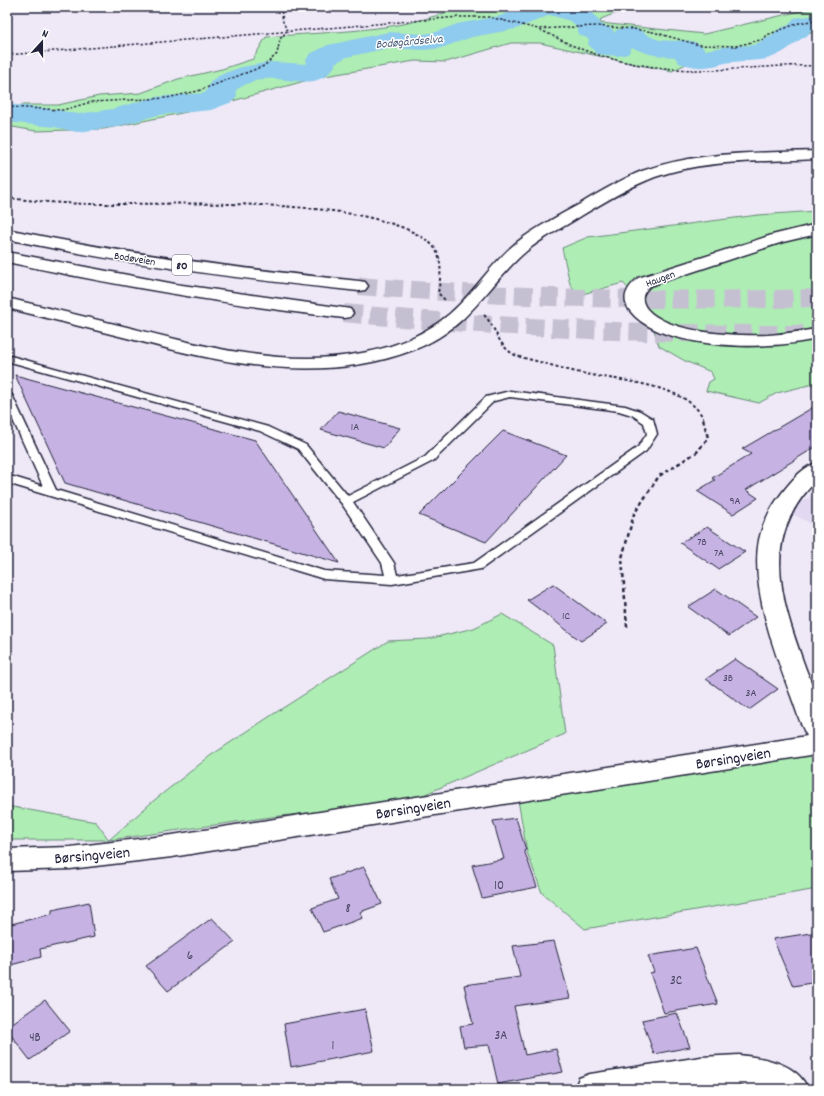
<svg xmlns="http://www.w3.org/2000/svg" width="824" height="1096" viewBox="0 0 824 1096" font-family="Dekko,sans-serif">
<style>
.built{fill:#e2d8f1}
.green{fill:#aeedb4;stroke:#688878}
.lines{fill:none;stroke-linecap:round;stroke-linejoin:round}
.river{fill:#8ecbee;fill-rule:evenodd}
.building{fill:#c6b3e3;stroke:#22223b}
.trunk-tunnel{stroke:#c5c0d1;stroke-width:18;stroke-dasharray:18 8;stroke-linecap:butt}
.service-casing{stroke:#22223b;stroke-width:3}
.minor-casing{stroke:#22223b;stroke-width:3}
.trunk-casing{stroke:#22223b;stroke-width:3}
.path-far2{stroke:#22223b;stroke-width:1.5;stroke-dasharray:2.5 2;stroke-linecap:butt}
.path-far1{stroke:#22223b;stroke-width:2;stroke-dasharray:3 2.5;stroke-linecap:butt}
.path{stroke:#22223b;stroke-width:2.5;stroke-dasharray:4 3;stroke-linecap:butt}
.service{fill:#fff;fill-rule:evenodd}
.minor{fill:#fff;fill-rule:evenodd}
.trunk{fill:#fff;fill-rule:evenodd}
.labels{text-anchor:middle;stroke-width:3;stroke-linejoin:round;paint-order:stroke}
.far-street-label{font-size:11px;fill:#22223b;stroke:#fff}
.number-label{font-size:11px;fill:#4b4665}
.far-water-label{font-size:12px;font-style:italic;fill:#485d7a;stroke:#fff}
.shield{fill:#fff;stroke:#646476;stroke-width:1}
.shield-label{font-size:12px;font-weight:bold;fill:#22223b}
.near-number-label{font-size:13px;fill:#4b4665}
.near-street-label{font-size:16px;fill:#22223b;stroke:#fff}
</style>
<rect width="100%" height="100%" fill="#eee8f7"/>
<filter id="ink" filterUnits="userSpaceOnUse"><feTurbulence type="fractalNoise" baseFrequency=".025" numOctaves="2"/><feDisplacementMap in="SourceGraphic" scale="8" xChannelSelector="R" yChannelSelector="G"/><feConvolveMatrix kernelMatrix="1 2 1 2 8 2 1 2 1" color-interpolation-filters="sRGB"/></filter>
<g filter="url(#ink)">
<!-- built -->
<path class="built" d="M817 492V527L793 514 797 505Z"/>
<!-- green -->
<g class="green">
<path d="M460 7H631L601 19 600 23 704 34 817 7V31L752 51 725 53 694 60 672 71 639 65 540 43H511L446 62 415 61 319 77 211 107 104 129 36 131 7 126V115L21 105H58L99 96 141 93 178 79 222 69 253 59 266 37C331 31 399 33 460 7Z"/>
<path d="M817 211V383L777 393 759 403 706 391 709 382 714 379 711 372 685 361 659 346 647 308 623 283 579 295 570 284 562 248 588 237 758 215Z"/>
<path d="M502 614 553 645 565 734 423 795 346 809 271 817 109 840H7V806L96 822 109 840 152 802 210 756 275 713 388 641 428 639 474 628Z"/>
<path d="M817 754V889L585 929 542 893 527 852 518 800Z"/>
</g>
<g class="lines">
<!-- river -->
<path class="river" d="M521 7H583L593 13 601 24 612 29 615 33 616 30C644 23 640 36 661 40 677 43 695 35 705 50L731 46 754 45 772 35 779 29 789 25 794 18 817 15V31H811C807 38 802 37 797 42 769 64 763 59 731 62 722 63 713 67 704 67 696 68 687 65 679 63L675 57C659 56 647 55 632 47L628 54 618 56 597 54 588 44 589 39 580 35 574 24 570 21 550 15 516 29 472 37 441 48 424 50 388 48 347 57 335 63V66C316 93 291 76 265 79 255 80 245 84 236 90L237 96 232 102 211 110 158 115 116 127 77 132 54 127 7 122V104L54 109 77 114 113 109 155 97 205 93 211 81 222 74 242 67 271 62 307 64 306 60 310 54 328 45 338 43 388 32 424 34 436 32 457 24 500 16Z"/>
</g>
<!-- building -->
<g class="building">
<path d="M15 375 255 440 339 563 65 483Z"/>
<path d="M817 405V446L746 490 758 498 733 514 697 491 715 480 712 478 751 454 742 449Z"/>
<path d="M338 411 400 428 384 448 321 430Z"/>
<path d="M503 431 566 455 486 542 419 515Z"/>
<path d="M707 527 745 552 718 569 680 543Z"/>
<path d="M553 584 576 601 607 624 581 641 527 600Z"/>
<path d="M716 589 756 617 729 636 688 607Z"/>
<path d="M735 659 778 689 749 710 706 679Z"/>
<path d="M516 818 526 850H524L537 887 482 898 472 865 504 859 493 821Z"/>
<path d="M364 867 382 904 360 912 363 918 323 932 312 908 338 899 329 879Z"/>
<path d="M89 902 94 937 40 949 41 957 7 966V925L52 914V910Z"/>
<path d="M212 918 235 942 168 991 146 966Z"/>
<path d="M817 932V982L793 986 773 939Z"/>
<path d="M554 941 570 998 514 1006 525 1055 556 1049 563 1072 498 1084 489 1045 464 1047 460 1026 473 1024 464 985 520 977 513 946Z"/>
<path d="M696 948 718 1004 664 1013 650 973 654 972 648 956Z"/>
<path d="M45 1000 70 1031 30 1060 7 1030V1027Z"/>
<path d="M365 1009 374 1051 291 1067 284 1024Z"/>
<path d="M677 1013 690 1047 654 1054 642 1020Z"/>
</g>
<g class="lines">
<!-- trunk-tunnel -->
<g class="trunk-tunnel">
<path d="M359 286C512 298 664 302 817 298"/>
<path d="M344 313C502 328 659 335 817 334"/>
</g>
<defs>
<path id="service" d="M7 355 268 427 306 445 348 496 425 457 486 397 510 391 625 406 640 411 653 419 657 434 646 451 481 569 392 584 324 579 7 483V475L43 486 7 407V392L12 395 56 490 324 571 385 575 382 563 342 504 298 449 260 431 7 361ZM510 397 619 411 632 415 644 423 647 434 638 447 474 563 397 575 394 563 353 502 433 461 494 401Z"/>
<g id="minor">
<path d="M817 151V159C764 162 706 159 655 177 629 187 604 202 581 216 561 229 539 239 522 255 482 292 468 329 413 350 319 386 221 363 127 338 87 328 47 318 7 308V298C49 308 90 318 131 328 206 347 284 368 362 353 397 347 434 331 459 305 479 285 494 261 516 243 535 228 558 216 580 204 600 192 620 180 642 171 698 151 759 153 817 151Z"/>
<path d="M817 224V234L783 242 650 286C642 293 640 300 647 309 669 334 737 336 768 335 784 334 801 331 817 329V339C801 342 785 345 769 345 731 348 656 343 631 312 620 299 627 288 638 278L772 235Z"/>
<path d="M817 463V480C760 536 780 597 804 664 808 676 814 687 817 699 820 712 817 739 817 754L172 857 70 869 7 871V849L70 847 172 835 807 736C800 724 796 709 791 696 775 654 750 586 759 540 763 521 773 504 785 489 793 479 804 466 817 463Z"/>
<path d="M739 1055C765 1058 797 1063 808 1089H767L739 1085 686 1089H574L579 1078 590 1074 701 1057Z"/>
</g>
<g id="trunk">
<path d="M7 229C123 254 241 269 359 281L365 282 368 286 365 290 359 291C241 279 123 264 7 239Z"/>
<path d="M7 252 175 284 344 308 350 309 353 313 350 317 344 318C231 305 119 286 7 262Z"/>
</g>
</defs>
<!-- service casing -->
<use href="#service" class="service-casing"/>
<!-- minor casing -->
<use href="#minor" class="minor-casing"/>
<!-- trunk casing -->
<use href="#trunk" class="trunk-casing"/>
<!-- path-far2 -->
<g class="path-far2">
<path d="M281 7 283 22 287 30"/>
<path d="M540 30C552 35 564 42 576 47 613 62 655 69 695 70 736 71 776 64 817 66"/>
<path d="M7 55 459 17H489L538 29 596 26 633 29 653 32 699 45 736 46 764 39 767 35 799 23 817 20"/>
<path d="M7 107 63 110 91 102 167 98 198 91 264 66 277 54 280 39 287 31"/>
</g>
<!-- path-far1 -->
<g class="path-far1">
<path d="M7 198C36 201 65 204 95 204 174 205 367 194 429 242 444 254 441 276 438 293L445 300"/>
<path d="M484 315C497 328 497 346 515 355 522 358 529 359 536 361 552 365 569 371 586 374 619 381 689 384 704 420"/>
</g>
<!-- path -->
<path class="path" d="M627 627 622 558 634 514 659 476 697 452 708 438 703 419"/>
<!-- service -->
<use href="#service" class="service"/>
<!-- minor -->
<use href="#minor" class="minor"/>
<!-- trunk -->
<use href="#trunk" class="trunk"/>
</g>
</g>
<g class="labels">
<!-- far-street labels -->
<g class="far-street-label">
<text transform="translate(135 258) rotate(9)" y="4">Bodøveien</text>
<text transform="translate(660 278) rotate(-20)" y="4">Haugen</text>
</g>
<!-- number labels -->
<g class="number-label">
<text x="355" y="430">1A</text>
<text x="735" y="504">9A</text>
<text x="702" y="545">7B</text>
<text x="719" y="556">7A</text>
<text x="566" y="619">1C</text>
<text x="728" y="681">3B</text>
<text x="751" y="696">3A</text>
</g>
<!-- far-water labels -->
<g class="far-water-label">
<text transform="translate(409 41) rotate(-5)" y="4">Bodøgårdselva</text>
</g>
<!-- shield labels -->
<rect class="shield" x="172" y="255" width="20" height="20" rx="3"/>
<g class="shield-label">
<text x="182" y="269">80</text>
</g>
<!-- near-number labels -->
<g class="near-number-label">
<text x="499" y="889">10</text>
<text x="348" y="912">8</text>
<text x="190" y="959">6</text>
<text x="676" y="984">3C</text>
<text x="501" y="1039">3A</text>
<text x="35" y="1041">4B</text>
<text x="333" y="1049">1</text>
</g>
<!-- near-street labels -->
<g class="near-street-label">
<text transform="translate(733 757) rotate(-9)" y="6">Børsingveien</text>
<text transform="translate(413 807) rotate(-9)" y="6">Børsingveien</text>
<text transform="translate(92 854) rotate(-5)" y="6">Børsingveien</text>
</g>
</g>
<!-- margin -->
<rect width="824" height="1096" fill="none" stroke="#fff" stroke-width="24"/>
<rect x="12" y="12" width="800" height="1072" fill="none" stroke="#22223b" stroke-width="1.5" filter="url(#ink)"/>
<!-- north arrow -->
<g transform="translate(42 42) rotate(21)" stroke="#ffffff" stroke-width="3" paint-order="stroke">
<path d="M0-3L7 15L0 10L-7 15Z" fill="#22223b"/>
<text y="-6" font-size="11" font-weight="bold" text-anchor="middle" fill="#22223b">N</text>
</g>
</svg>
